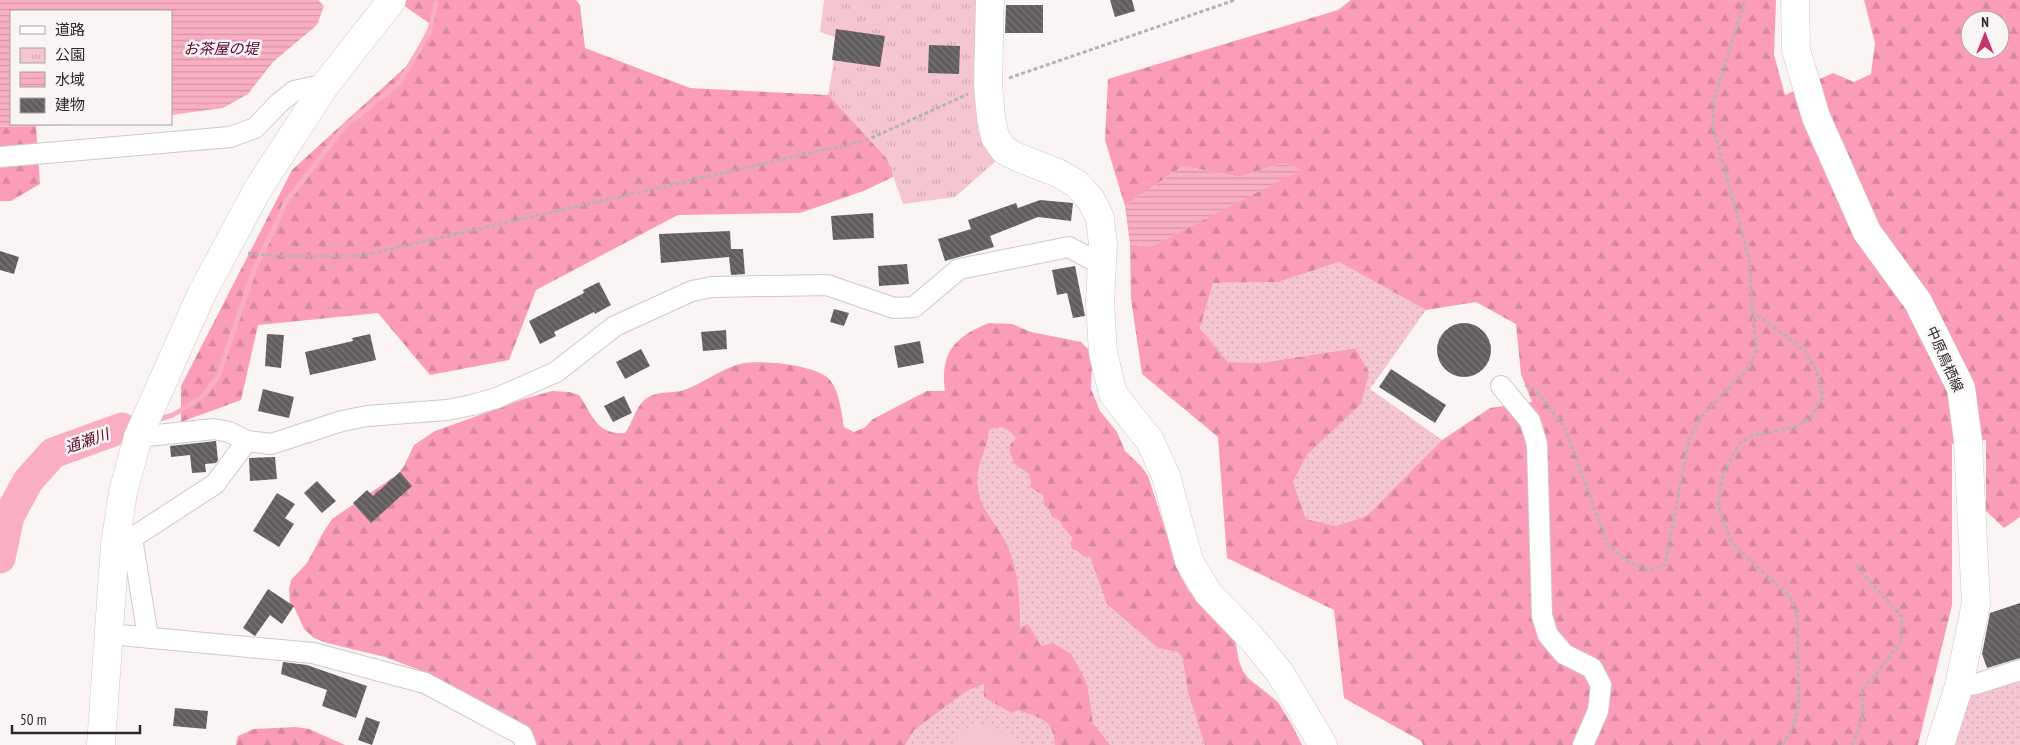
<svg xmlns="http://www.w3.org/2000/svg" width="2020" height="745" viewBox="0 0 2020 745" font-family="'PT Sans Narrow','Noto Sans JP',sans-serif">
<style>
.grass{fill:url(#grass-dots)}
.forest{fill:url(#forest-firs);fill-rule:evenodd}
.park{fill:url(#park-tufts)}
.garden{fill:#f6c5d2}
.water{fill:url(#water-rules)}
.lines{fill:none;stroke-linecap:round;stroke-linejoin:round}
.stream{stroke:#f9aec3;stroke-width:5}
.river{stroke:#f9aec3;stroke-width:31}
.building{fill:url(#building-back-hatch)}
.street-casing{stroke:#cfc9cb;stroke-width:22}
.secondary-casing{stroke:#cfc9cb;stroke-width:29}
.path{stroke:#b7b2b3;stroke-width:3;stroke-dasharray:4 2.5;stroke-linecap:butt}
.street{stroke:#fff;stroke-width:20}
.secondary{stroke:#fff;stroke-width:28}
.labels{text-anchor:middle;stroke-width:5;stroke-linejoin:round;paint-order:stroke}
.street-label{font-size:14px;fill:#2b292a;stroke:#faf4f5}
.water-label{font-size:15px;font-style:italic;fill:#57042a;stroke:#faf4f5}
</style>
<defs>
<pattern id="grass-dots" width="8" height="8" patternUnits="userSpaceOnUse" patternTransform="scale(1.25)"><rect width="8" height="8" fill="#f6c5d2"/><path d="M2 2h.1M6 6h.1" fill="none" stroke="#d3a9b4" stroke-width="1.8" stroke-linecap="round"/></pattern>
<pattern id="forest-firs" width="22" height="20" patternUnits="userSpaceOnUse" patternTransform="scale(1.25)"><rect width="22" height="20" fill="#fb9db9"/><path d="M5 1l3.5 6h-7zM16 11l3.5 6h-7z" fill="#d7879f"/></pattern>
<pattern id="park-tufts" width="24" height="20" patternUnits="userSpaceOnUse" patternTransform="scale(1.25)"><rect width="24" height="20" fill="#f6c5d2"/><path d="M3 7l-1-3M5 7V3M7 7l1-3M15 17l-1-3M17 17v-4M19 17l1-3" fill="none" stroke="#d3a9b4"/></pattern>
<pattern id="water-rules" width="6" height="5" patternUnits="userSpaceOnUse" patternTransform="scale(1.25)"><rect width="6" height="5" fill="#f9aec3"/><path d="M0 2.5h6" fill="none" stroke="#d696a8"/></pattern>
<pattern id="building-back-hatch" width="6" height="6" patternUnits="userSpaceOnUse" patternTransform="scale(1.25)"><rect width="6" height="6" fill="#625d5e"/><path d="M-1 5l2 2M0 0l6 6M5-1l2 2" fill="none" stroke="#797676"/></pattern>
</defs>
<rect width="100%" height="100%" fill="#faf4f5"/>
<!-- grass -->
<g class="grass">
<path d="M1339 262 1426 310 1370 389 1442 440 1368 516 1336 526 1306 519 1293 482 1307 455 1361 404 1354 348 1261 363 1228 362 1200 328 1213 283 1279 282Z"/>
<path d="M1034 394 1282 745H857L873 470Z"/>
<path d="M2020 676V745H1948L1963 695Z"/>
</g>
<!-- forest -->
<g class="forest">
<path d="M396 0H576L580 5 585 48 690 88 828 95 881 118 901 173 866 190 800 213 678 215 536 290 509 360 430 375 378 313 258 325 241 400 181 422V386L292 170 410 63 430 24Z"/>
<path d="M1351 0H1776L1774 55 1785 95 1833 73 1854 82 1871 74 1875 43 1864 0H2020V517L2004 528 1986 511V440L1952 444V605L1918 745H1423L1421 741 1344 698 1334 610 1227 558 1218 437 1142 374 1131 299 1130 244 1150 247 1300 170 1284 163 1239 177 1183 166 1125 206 1105 140 1108 79 1338 10ZM1970 20H2000V50H1970ZM1339 262 1426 310 1476 302 1516 324 1521 374 1532 402 1490 408 1442 440 1367 516 1336 526 1306 519 1293 482 1307 455 1361 404 1369 372 1355 348 1261 363 1228 362 1200 328 1213 283 1279 282Z"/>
<path d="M36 126 40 184 11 201H0V127Z"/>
<path d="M989 323 1012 324 1031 332 1081 342 1089 350 1092 361 1091 389 1100 411 1117 432 1125 451 1141 466 1148 476 1180 575 1189 591 1234 634 1239 661 1243 671 1248 678 1278 702 1292 725 1302 745H1205L1188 692 1183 659 1178 652 1158 648 1107 604 1090 556 1084 557 1078 551 1072 549 1070 543 1073 539 1067 531 1063 528C1062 522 1058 519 1052 517L1049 509 1044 505 1043 495 1030 487 1031 482 1029 474 1015 464 1010 453V445L1016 438C1009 428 1000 424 989 430 988 451 973 467 978 490 982 510 991 517 1001 534 1018 561 1020 596 1020 628L1028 624 1041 646 1053 643 1071 654 1081 671 1087 685 1093 723 1110 745H1055C1054 718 1039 718 1018 710L1011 713 984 697V684L968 690 914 730 905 745H530L506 727 417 669 385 657 327 643 314 638 304 629 295 609 290 603 289 589 291 580 307 563 324 531 332 519 398 474 404 466 414 445 435 431 527 398 552 391 569 392 579 395C593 415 596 435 625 433 633 422 636 405 647 398 659 390 672 394 684 390 704 383 723 367 744 363 763 360 816 365 829 379 840 391 841 412 844 427L854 432 864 428 873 419 927 391H945C940 353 954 337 989 323Z"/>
<path d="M296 727 309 729 345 745H236L238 736 254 729Z"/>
</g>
<!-- park -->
<path class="park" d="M824 0H977L978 131 996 161 955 197 903 204 887 159 828 95 838 38 820 32Z"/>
<!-- garden -->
<path class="garden" d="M974 725C993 724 1008 734 1023 745H951L964 729Z"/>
<!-- water -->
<g class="water">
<path d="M0 0H318L324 6 317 25 273 62 248 94 223 108 171 115V11H11V124H108L0 127Z"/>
<path d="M1284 163 1301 170 1150 247 1130 244 1125 206 1183 166 1239 177Z"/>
</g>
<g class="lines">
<!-- stream -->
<g class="stream">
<path d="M156 420 173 415 202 397 218 377 254 270 286 202 344 127 399 83 429 33 436 3"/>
<path d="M122 428 134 426"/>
</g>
<!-- river -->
<path class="river" d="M0 558 9 516 28 481 53 453 122 428"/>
</g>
<!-- building -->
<g class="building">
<path d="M1110 0H1132L1135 11 1115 17Z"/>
<path d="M1006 5H1043V33H1005Z"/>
<path d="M836 29 885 36 880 67 832 60Z"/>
<path d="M929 45 960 46 959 74 928 73Z"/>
<path d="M1040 200 1073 203 1071 221 1038 217 990 236 994 247 945 261 938 239 971 229 968 220 1016 203 1018 208Z"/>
<path d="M873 213 874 238 833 240 831 216Z"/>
<path d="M730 231 731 249H743L745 274 731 275 729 257 661 263 659 234Z"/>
<path d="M0 251 19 257 14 274 0 270Z"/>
<path d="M907 264 909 284 879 286 878 266Z"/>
<path d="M1075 266 1085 316 1073 318 1067 293 1057 295 1052 270Z"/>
<path d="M599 282 611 305 595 314 594 312 554 332 556 336 540 344 529 321 584 293 583 290Z"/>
<path d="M834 309 849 313 844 326 830 322Z"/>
<circle cx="1464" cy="350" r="27"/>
<path d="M726 330 727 349 703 351 701 332Z"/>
<path d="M267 334 284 335 281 368 265 366Z"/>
<path d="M370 334 376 360 310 375 305 352 353 341 352 338Z"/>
<path d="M920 341 924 363 898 368 894 346Z"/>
<path d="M641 349 650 366 625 379 616 362Z"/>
<path d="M1391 369 1446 405 1435 423 1379 387Z"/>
<path d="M263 389 294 397 289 418 258 411Z"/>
<path d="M624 396 632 413 613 422 604 406Z"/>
<path d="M216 441 218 460 216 463 205 464 206 472 192 473 190 455 171 457 170 446Z"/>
<path d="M275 457 277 479 250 481 249 458Z"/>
<path d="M400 472 412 486 371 523 353 503 367 490 373 496Z"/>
<path d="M317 481 336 501 322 513 304 493Z"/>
<path d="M277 493 295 504 285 518 294 524 279 547 253 531Z"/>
<path d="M268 589 294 606 282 624 270 615 255 636 243 628Z"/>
<path d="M2020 603V658L1987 668 1982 654 1990 613Z"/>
<path d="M283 662 307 665 367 686 356 718 322 706 327 690 281 674Z"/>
<path d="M175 708 208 711 206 729 173 726Z"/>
<path d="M366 717 380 722 372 745 358 740Z"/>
</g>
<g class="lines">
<defs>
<g id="street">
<path d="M0 157 230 137 255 128 279 103 294 91 326 84"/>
<path d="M1501 386 1530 421 1537 444 1542 616 1548 635 1564 654 1592 668 1601 685 1598 711 1583 745"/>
<path d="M138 437 214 429 229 432 247 441 271 444 342 421 367 416 447 410 472 405 497 398 556 372 615 326 692 291 712 287 827 285 894 308 914 307 959 269 1069 247 1102 265"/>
<path d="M132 538 148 637"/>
<path d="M115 545 132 538 215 484 247 441"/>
<path d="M109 634 313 653 425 683 522 735 526 745"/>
<path d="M1959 686 1976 684 2020 670"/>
</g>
<g id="secondary">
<path d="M990 0 988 84 991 118 995 137 1004 150 1017 157 1058 173 1077 184 1091 200 1100 218 1103 244 1100 302 1103 353 1113 394 1150 441 1166 476 1189 561 1208 593 1254 641 1280 673 1323 745"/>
<path d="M1795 0 1796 50 1816 117 1867 232 1918 302 1961 388 1968 441 1976 604 1959 686 1940 745"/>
<path d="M101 745 115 545 123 492 138 437 202 293 259 187 326 84 392 0"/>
</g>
</defs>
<!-- street casing -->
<use href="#street" class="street-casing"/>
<!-- secondary casing -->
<use href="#secondary" class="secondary-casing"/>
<!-- path -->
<g class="path">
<path d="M1009 78 1235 0"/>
<path d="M248 253 275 256H360L867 140 968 94"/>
<path d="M1752 311 1804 350 1817 371 1823 397 1810 418 1796 427 1751 436 1739 444 1723 474 1718 505 1732 543 1790 597 1797 613 1799 705 1793 727 1782 745"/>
<path d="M1525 385 1535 390 1564 426 1608 545 1628 562 1650 570 1665 565 1689 440 1700 418 1749 367 1757 350 1752 311 1750 262 1713 127V104L1745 0"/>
<path d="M1852 745 1863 717 1862 691 1901 642 1902 617 1856 566"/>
</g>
<!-- street -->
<use href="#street" class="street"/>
<!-- secondary -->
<use href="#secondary" class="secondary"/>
</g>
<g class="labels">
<!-- street labels -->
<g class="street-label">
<text transform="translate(1945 359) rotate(66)" y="5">中原鳥栖線</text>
</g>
<!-- water labels -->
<g class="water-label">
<text x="221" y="54">お茶屋の堤</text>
<text transform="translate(87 441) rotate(-19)" y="5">通瀬川</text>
</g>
</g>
<!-- legend -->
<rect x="10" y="10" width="162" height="115" fill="#faf4f5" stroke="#a7a3a4"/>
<rect x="20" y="26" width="25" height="8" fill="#ffffff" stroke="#a7a3a4"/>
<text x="55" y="35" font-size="15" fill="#2b292a">道路</text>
<rect x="20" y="48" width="25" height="15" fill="url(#park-tufts)" stroke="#a7a3a4"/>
<text x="55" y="60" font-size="15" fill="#2b292a">公園</text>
<rect x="20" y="72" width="25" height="15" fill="url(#water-rules)" stroke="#a7a3a4"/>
<text x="55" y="85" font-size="15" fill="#2b292a">水域</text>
<rect x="20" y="98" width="25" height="15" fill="url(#building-back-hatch)" stroke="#a7a3a4"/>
<text x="55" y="110" font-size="15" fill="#2b292a">建物</text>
<!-- north arrow -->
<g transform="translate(1985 35)"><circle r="24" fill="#faf4f5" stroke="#a7a3a4"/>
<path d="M0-4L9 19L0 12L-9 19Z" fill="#c2376e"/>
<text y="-8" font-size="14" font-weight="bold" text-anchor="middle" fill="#2b292a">N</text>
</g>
<!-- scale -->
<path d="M12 725v8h128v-8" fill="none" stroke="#2b292a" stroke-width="2.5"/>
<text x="20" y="725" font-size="15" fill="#2b292a" stroke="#faf4f5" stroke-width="4" paint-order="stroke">50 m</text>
</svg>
